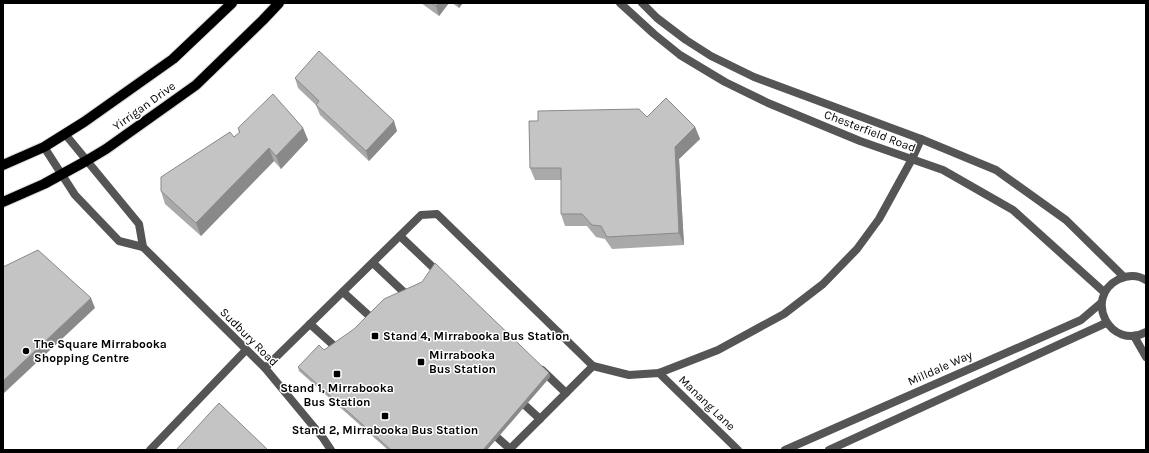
<svg xmlns="http://www.w3.org/2000/svg" width="1149" height="453" viewBox="0 0 1149 453" font-family="Karla,sans-serif">
<style>
.lines{fill:none;stroke-linecap:round;stroke-linejoin:round}
.primary-casing{stroke:#dbdbdb;stroke-width:12}
.service{stroke:#555;stroke-width:8}
.minor{stroke:#555;stroke-width:8}
.tertiary{stroke:#555;stroke-width:8}
.primary{stroke:#000;stroke-width:10}
.wall{fill:#a9a9a9}
.shaded-wall{fill:#898989}
.building{fill:#c4c4c4;stroke:#898989}
.poi-dot{fill:#000;stroke:#fff;stroke-width:1.5}
.labels{text-anchor:middle;stroke-width:3;stroke-linejoin:round;paint-order:stroke}
.street-label{font-size:12px;fill:#000;stroke:#fff}
.poi-label{font-size:12px;font-weight:bold;fill:#000;stroke:#fff;text-anchor:start}
</style>
<rect width="100%" height="100%" fill="#fff"/>
<g class="lines">
<defs>
<g id="primary">
<path d="M3 165 44 147 84 122 173 59 232 3"/>
<path d="M3 202 44 184 86 161 106 149 196 85 263 20 279 3"/>
</g>
</defs>
<!-- primary casing -->
<use href="#primary" class="primary-casing"/>
<!-- service -->
<g class="service">
<path d="M400 236 439 273"/>
<path d="M373 263 409 297"/>
<path d="M343 292 376 322"/>
<path d="M310 324 341 352"/>
<path d="M265 368 421 215 437 214 593 366 629 375 659 373 718 350 784 314 823 284 857 249 879 219 912 159 921 139"/>
<path d="M542 370 566 393"/>
<path d="M517 398 540 419"/>
<path d="M490 431 510 449"/>
<path d="M150 450 246 350"/>
<path d="M509 450 593 366"/>
</g>
<!-- minor -->
<g class="minor">
<path d="M65 134 139 224 143 247"/>
<path d="M44 147 75 195 119 241 143 247 265 368 323 438 331 450"/>
<path d="M659 373 738 450"/>
<path d="M785 450 1081 320 1101 303"/>
<path d="M829 450 1106 323"/>
</g>
<!-- tertiary -->
<g class="tertiary">
<path d="M620 3 654 34 680 55 725 82 768 103 860 141 943 170 1013 210 1104 292"/>
<path d="M642 3 657 18 686 40 711 56 754 77 921 139 996 170 1066 220 1124 277"/>
<path d="M1146 280C1138 275 1128 275 1119 279 1082 298 1111 351 1146 332"/>
<path d="M1134 336 1146 357"/>
</g>
<!-- primary -->
<use href="#primary" class="primary"/>
</g>
<!-- wall -->
<g class="wall">
<path d="M421 3H449L439 16Z"/>
<path d="M452 3H463L459 8Z"/>
<path d="M295 78 397 131 369 161 320 115 316 105 298 88Z"/>
<path d="M647 117 695 127 700 139 679 159 684 245 612 249 605 239 596 237 587 226H565L561 214V180H535L530 168Z"/>
<path d="M238 128H303L308 140 281 169 274 161 201 236 165 204 161 191 239 133Z"/>
<path d="M324 350 549 373 550 377 487 450H388L299 371 298 367Z"/>
</g>
<!-- shaded-wall -->
<g class="shaded-wall">
<path d="M438 3H449L439 16 436 6Z"/>
<path d="M457 3H463L459 8Z"/>
<path d="M394 121 397 131 369 161 366 151Z"/>
<path d="M695 127 700 139 679 159 684 245 679 233 675 147Z"/>
<path d="M303 128 308 140 281 169 276 156Z"/>
<path d="M269 148 274 161 201 236 196 223Z"/>
<path d="M91 298 95 308 3 394V381Z"/>
<path d="M549 373 550 377 487 450H483Z"/>
</g>
<!-- building -->
<g class="building">
<path d="M431 3H438L436 6Z"/>
<path d="M319 51 394 121 366 151 316 105 319 101 295 78Z"/>
<path d="M273 94 303 128 276 156 269 148 196 223 161 191V177L230 132 234 137 240 132 238 128Z"/>
<path d="M666 98 695 127 675 147 679 233 607 237 601 226 592 225 582 214H561V168H530L529 121H538V111L639 109 647 117Z"/>
<path d="M38 250 91 298 3 381V267Z"/>
<path d="M435 263 549 373 483 450H391L298 367 319 345 324 350 354 329 384 299 422 282Z"/>
<path d="M219 403 268 450H176Z"/>
</g>
<!-- markers -->
<g class="poi-dot">
<rect x="371" y="332" width="8" height="8" rx="2"/>
<circle cx="26" cy="351" r="4"/>
<rect x="417" y="358" width="8" height="8" rx="2"/>
<rect x="333" y="370" width="8" height="8" rx="2"/>
<rect x="381" y="412" width="8" height="8" rx="2"/>
</g>
<g class="labels">
<!-- street labels -->
<g class="street-label">
<text transform="translate(144 106) rotate(-36)" y="4">Yirrigan Drive</text>
<text transform="translate(870 131) rotate(21)" y="4">Chesterfield Road</text>
<text transform="translate(249 337) rotate(45)" y="4">Sudbury Road</text>
<text transform="translate(940 368) rotate(-24)" y="4">Milldale Way</text>
<text transform="translate(707 403) rotate(44)" y="4">Manang Lane</text>
</g>
<!-- poi labels -->
<g class="poi-label">
<text x="383" y="340">Stand 4, Mirrabooka Bus Station</text>
<text x="34" y="348">The Square Mirrabooka<tspan x="34" dy="14">Shopping Centre</tspan></text>
<text x="429" y="359">Mirrabooka<tspan x="429" dy="14">Bus Station</tspan></text>
<text x="337" y="392" text-anchor="middle">Stand 1, Mirrabooka<tspan x="337" dy="14">Bus Station</tspan></text>
<text x="385" y="434" text-anchor="middle">Stand 2, Mirrabooka Bus Station</text>
</g>
</g>
<!-- border -->
<rect width="1149" height="453" fill="none" stroke="#000000" stroke-width="8"/>
</svg>
